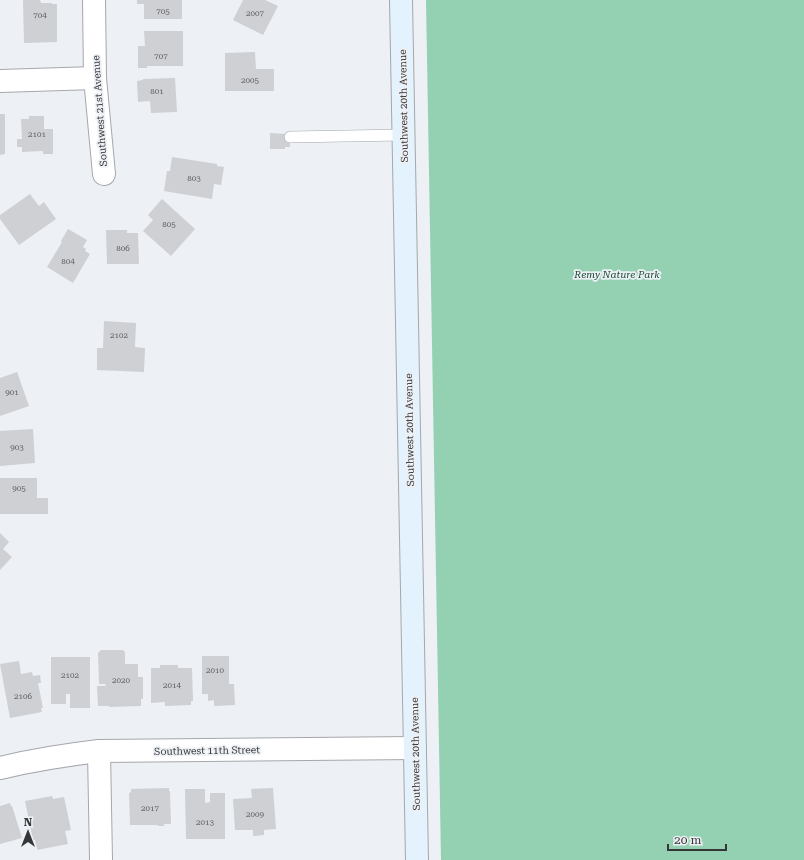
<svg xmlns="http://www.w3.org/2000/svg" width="804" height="860" viewBox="0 0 804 860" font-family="'Roboto Serif',serif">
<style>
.green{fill:#93d1b2}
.building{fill:#ced0d4}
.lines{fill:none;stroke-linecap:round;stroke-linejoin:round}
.lane-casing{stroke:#a5a7ab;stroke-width:12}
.street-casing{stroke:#a5a7ab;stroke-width:24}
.secondary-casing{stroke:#a5a7ab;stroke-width:24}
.lane{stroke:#fff;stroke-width:11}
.street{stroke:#fff;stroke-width:22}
.secondary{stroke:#e3f2fc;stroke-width:22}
.labels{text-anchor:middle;stroke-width:3.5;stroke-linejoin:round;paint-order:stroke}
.number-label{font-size:8px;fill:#5b5c5f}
.street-label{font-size:10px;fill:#353638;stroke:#edf0f4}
.park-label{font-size:10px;font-style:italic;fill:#154732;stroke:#edf0f4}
</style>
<rect width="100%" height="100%" fill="#edf0f4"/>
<!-- green -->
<path class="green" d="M426 0H804V860H441Z"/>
<!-- building -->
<g class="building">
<path d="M23 0H40L41 3H52V4H57V42L24 43Z"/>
<path d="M137 0H182V19H144V4H137Z"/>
<path d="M243 0H265L278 6 263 35 233 20Z"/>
<path d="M144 31H183V66H147V68H138V46H145Z"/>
<path d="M255 52 256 69H274V91H225V53Z"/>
<path d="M175 78 177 112 151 113 150 101 138 102 137 81 143 80V79Z"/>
<path d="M0 114H5V154L0 155Z"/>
<path d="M29 116H44V129H53V154H43V151L22 152V147H17V139H22L21 119H29Z"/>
<path d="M270 133 286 134V142H290V147H285V149H270Z"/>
<path d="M172 157 217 164V166L224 167 221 185 214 184 212 199 164 191 167 171H170Z"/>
<path d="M30 194 39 206 44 202 56 219 19 245 0 219V215Z"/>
<path d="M162 199 195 229 171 256 143 231 153 220 148 215Z"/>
<path d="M68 229 87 240 83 247 86 249 85 251 90 254 73 283 47 267 62 242 61 241Z"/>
<path d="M106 230H127V233H138L139 264H107Z"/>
<path d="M104 321 136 323 135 347 145 348 144 372 97 370V348H103Z"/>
<path d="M17 372 29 406 0 416V378Z"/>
<path d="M33 429 35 463 0 466V431Z"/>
<path d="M0 478H37V498H48V514H0Z"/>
<path d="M0 533 9 542 3 549 12 557 0 570Z"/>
<path d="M101 650H123L125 652V664H138V677H143V699H141V706L109 707V706H98L97 686H106L105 684H99L98 653Z"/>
<path d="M202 656H229V684H234L235 705 214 706V700L208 701V694H202Z"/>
<path d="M51 657H90V708H70V694H66V704H51Z"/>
<path d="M19 661 21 674 32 672 33 676 40 675 41 683H38L43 708H41L42 712 10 718 0 664Z"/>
<path d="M160 665H178V668H192L193 701H191V705L165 706V702L151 703V668H160Z"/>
<path d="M169 788V791H170L171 824H164V826H158V825H130L129 793 131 792V789Z"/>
<path d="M273 788 276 829 264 830V835L253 836V830H235L233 799 252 798 251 789Z"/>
<path d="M185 789H205V803L210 802V793H225V839H186Z"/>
<path d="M52 796 53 799 64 797 71 830 65 831 68 844 37 850 35 840H33L25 801Z"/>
<path d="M10 803 11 806H12L22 838 0 844V806Z"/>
</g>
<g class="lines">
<defs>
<path id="lane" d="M290 137 403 135"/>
<g id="street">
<path d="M94 0 95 78 104 174"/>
<path d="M0 81 95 78"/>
<path d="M99 751 101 860"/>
<path d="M0 768C33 760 65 755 99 751L415 748"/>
</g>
<path id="secondary" d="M401 0 417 860"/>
</defs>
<!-- lane casing -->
<use href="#lane" class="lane-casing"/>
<!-- street casing -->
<use href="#street" class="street-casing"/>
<!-- secondary casing -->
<use href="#secondary" class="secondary-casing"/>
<!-- lane -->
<use href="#lane" class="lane"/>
<!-- street -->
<use href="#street" class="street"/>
<!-- secondary -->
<use href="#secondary" class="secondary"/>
</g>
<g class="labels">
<!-- number labels -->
<g class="number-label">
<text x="163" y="14">705</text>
<text x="255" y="16">2007</text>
<text x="40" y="18">704</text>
<text x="161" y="59">707</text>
<text x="250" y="83">2005</text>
<text x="157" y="94">801</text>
<text x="37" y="137">2101</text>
<text x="194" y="181">803</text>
<text x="169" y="227">805</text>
<text x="123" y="251">806</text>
<text x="68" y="264">804</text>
<text x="119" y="338">2102</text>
<text x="12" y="395">901</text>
<text x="17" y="450">903</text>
<text x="19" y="491">905</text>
<text x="215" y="673">2010</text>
<text x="70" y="678">2102</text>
<text x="121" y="683">2020</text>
<text x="172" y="688">2014</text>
<text x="23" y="699">2106</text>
<text x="150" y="811">2017</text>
<text x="255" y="817">2009</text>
<text x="205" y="825">2013</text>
</g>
<!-- street labels -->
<g class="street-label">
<text transform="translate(403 106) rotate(-91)" y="4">Southwest 20th Avenue</text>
<text transform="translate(99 111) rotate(-94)" y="4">Southwest 21st Avenue</text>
<text transform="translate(409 430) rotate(-91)" y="4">Southwest 20th Avenue</text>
<text transform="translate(207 750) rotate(-1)" y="4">Southwest 11th Street</text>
<text transform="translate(415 754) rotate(-91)" y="4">Southwest 20th Avenue</text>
</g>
<!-- park labels -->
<g class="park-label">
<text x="617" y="278">Remy Nature Park</text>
</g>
</g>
<!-- north arrow -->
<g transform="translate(28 832)" stroke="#edf0f4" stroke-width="3" paint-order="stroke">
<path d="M0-3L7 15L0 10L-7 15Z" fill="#353638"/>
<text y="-6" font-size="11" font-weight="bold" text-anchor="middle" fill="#353638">N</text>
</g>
<!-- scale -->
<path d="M668 844v6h58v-6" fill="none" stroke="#353638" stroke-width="2"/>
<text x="674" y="844" font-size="12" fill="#353638" stroke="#edf0f4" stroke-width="3" paint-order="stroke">20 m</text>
</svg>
